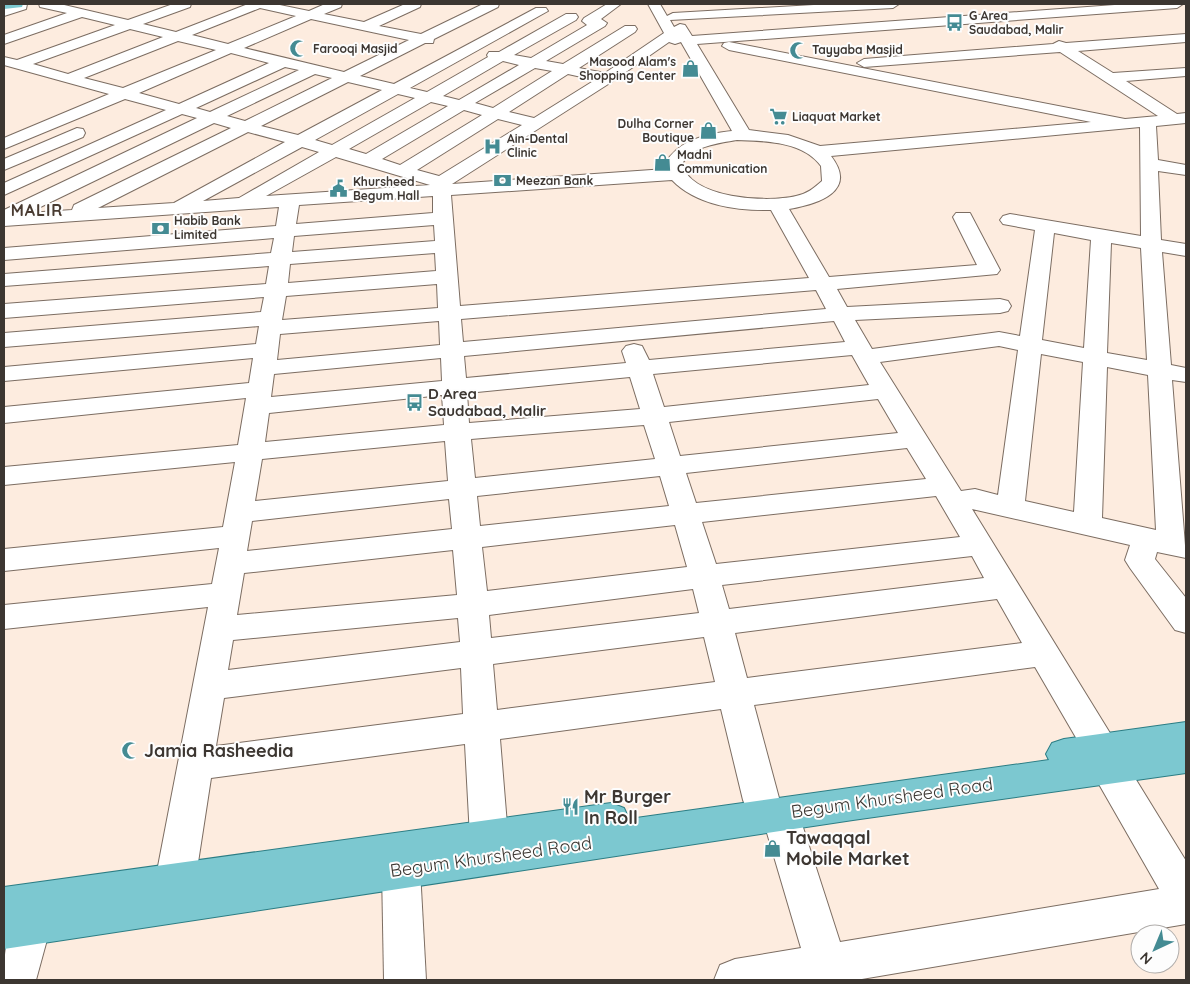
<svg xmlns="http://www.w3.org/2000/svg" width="1190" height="984" viewBox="0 0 1190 984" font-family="Quicksand,sans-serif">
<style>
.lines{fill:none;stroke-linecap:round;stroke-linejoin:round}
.minor-casing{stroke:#7c6d62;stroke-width:2}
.major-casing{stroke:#2c7d84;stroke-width:2}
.minor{fill:#fff;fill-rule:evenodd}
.major{fill:#7cc8d0;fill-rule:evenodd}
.labels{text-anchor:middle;stroke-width:4;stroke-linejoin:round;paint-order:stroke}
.far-poi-label{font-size:12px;font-weight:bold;fill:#3c3631;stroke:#fdfdfd;text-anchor:start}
.poi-label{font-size:15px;font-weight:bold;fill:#3c3631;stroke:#fdfdfd;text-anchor:start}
.far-district-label{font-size:16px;font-weight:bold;letter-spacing:1px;fill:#483a30;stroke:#fdfdfd}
.near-poi-label{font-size:18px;font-weight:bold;fill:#3c3631;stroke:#fdfdfd;text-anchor:start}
.near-street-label{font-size:18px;fill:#3c3631;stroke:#fdfdfd}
</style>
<rect width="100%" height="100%" fill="#fdecdf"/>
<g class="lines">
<defs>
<g id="minor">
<path d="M15 4H27L26 9 4 16V8Z"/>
<path d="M39 4H60L128 20 173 4H191L190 7 143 24 176 32 248 4H275L309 11 325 4H342L341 7 324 14 364 22 405 4H421L420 7 379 26 421 34 483 4H499L498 7 434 39 433 43H425L360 76 394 84 536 8H546L548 11 410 88 427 92 488 57 487 55 489 52H499L566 14H576L578 17 576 20 514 55 531 58 587 25 582 21 584 18 607 4H621L601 19 607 23 605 26 546 61 563 64 625 26H635L637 29 635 32 579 68 605 73 664 33 648 4H660L667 16 673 13 831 4H899L893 8 670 20 674 27 680 24 685 25 692 36 1128 4H1183L1177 8 697 44 749 130 788 135 820 146 1091 122 729 50 722 46 724 43 729 42 1125 119 1158 116 1060 52 864 67 857 63 864 59 1053 44 1059 41 1066 43 1186 34V42L1078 51 1113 73 1186 68V76L1126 81 1177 114 1186 113V123L1156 126 1158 160 1186 165V175L1158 171 1161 240 1186 244V256L1162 252 1171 365 1186 368V382L1172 380 1186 558 1157 552 1155 559 1186 598V633L1175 630 1130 568 1125 560 1130 545 972 509 1113 738 1119 749 1116 755 1122 757 1186 861V924L856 980H714L720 965 735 959 801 948 762 816 748 812 743 800 721 709 500 739 508 837 502 850 489 855 476 850 470 837 465 744 211 778 195 882 189 895 175 901 161 895 155 882 208 607 4 629V605L212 584 219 548 4 571V549L223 527 235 462 4 485V467L238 445 246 398 4 423V407L249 383 253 358 4 381V367L256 344 259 326 4 347V333L261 312 264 297 4 318V304L266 284 269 266 4 286V274L271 253 274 238 4 260V248L276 226 279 207 4 226V210L197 118 182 114 4 195V183L166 110 125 99 4 149V138L109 94 4 65V57L17 60 115 25 82 17 4 44V35L67 13 40 7ZM260 8 296 16 228 44 192 35ZM311 19 409 40 344 72 244 48ZM130 29 163 37 68 74 33 64ZM178 41 216 50 123 88 84 78ZM669 42 675 44 681 42 732 131C706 134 678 140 665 164L666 169 452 184 613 81ZM231 53 269 63 179 104 139 93ZM503 61 519 65 459 100 443 96ZM285 67 299 70 210 112 196 108ZM535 68 552 71 493 108 475 103ZM315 74 332 78 245 121 227 116ZM568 74 595 80 534 118 509 112ZM348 82 382 90 298 135 261 126ZM398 94 415 98 332 145 315 140ZM431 102 448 106 366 154 349 149ZM464 110 482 115 400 165 382 159ZM498 119 522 125 439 176 417 170ZM214 123 231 128 74 205 72 210 28 213ZM1140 127 1141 236 1010 214 1003 216 1000 220 1003 224 1035 230 1020 336 999 332 872 349 855 320 1000 313 1008 311 1011 306 1008 301 1000 299 847 307 837 289 997 274 1000 270 970 213H956L953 217 977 265 829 277 789 209C819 204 858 191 831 156ZM248 132 285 142 174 203 98 208ZM737 140C765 141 803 141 821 166L822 181C814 188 807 194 796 196 767 203 691 199 682 164 692 146 719 143 737 140ZM302 147 319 152 239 198 203 201ZM336 157 430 185 266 196ZM672 180C696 205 737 211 771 210L809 278 460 306 451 195ZM433 196V213L296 224 299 205ZM434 225 435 241 292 252 294 236ZM1054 233 1091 240 1084 348 1042 340ZM1111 243 1141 248 1147 360 1107 353ZM435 253 436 271 288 283 290 264ZM437 284 438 308 282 320 286 296ZM816 290 826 309 463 342 461 319ZM439 321 440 345 277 360 280 334ZM834 321 845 342 649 360 642 346 634 344 626 346 622 351 626 363 466 378 464 356ZM999 346 1018 350 998 495 975 489 961 491 880 362ZM1041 354 1083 362 1074 512 1025 501ZM852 355 869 385 664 407 653 374ZM441 358 442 381 271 397 274 374ZM1107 367 1148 375 1156 530 1102 518ZM630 377 640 409 469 423 467 393ZM442 395 444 425 265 442 269 413ZM878 399 898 433 680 456 669 422ZM644 425 655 459 475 478 471 439ZM445 441 448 481 255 501 262 459ZM907 448 926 479 696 503 686 473ZM660 476 669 506 480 526 477 496ZM936 496 960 537 716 564 702 522ZM449 499 452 529 247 551 252 521ZM675 525 687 567 487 591 482 547ZM453 550 457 595 237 615 244 573ZM972 556 984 578 729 609 722 585ZM693 589 699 613 491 638 489 615ZM997 599 1022 643 747 678 735 633ZM458 618 460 642 228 670 233 640ZM704 637 715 682 497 710 493 664ZM1035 667 1089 760 1094 762 1091 768 1096 779 1159 889 840 942 799 815 793 803 779 798 754 705ZM461 668 463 714 216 746 224 698Z"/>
<path d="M77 128 83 129 85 133 83 137 4 170V159Z"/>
<path d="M401 851 415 857 420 870 426 980H384L382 870 387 857Z"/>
<path d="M31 905 45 911 51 925 36 980H4C4 952 6 937 17 911Z"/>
</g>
<g id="major">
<path d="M4 4H23L22 7 4 9Z"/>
<path d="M1186 722V773L853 820 4 949V887L611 803 624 808 629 819 1049 760 1046 754 1052 743 1064 739Z"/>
</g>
</defs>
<!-- minor casing -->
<use href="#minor" class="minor-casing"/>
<!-- major casing -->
<use href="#major" class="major-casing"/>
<!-- minor -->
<use href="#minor" class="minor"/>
<!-- major -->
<use href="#major" class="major"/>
</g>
<!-- icons -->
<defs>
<symbol id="bus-bare" viewBox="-9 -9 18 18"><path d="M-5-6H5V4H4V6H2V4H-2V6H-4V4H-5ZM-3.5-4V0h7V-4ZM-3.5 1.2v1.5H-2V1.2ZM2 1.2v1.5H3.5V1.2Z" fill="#448b93" stroke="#fdfdfd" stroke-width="2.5" paint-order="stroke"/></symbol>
<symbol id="mosque-bare" viewBox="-9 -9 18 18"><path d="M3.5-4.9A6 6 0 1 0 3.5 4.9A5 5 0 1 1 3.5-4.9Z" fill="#448b93" stroke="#fdfdfd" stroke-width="2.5" paint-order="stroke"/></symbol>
<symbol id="shop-bare" viewBox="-9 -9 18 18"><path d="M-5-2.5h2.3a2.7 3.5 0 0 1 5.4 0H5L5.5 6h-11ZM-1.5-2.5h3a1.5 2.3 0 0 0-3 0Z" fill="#448b93" stroke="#fdfdfd" stroke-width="2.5" paint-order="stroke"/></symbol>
<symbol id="supermarket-bare" viewBox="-9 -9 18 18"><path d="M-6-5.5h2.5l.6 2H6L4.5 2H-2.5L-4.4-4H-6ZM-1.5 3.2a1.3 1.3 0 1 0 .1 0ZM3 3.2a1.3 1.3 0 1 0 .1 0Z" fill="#448b93" stroke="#fdfdfd" stroke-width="2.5" paint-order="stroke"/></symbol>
<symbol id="hospital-bare" viewBox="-9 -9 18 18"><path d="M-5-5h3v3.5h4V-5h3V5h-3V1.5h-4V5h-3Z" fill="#448b93" stroke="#fdfdfd" stroke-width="2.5" paint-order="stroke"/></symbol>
<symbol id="bank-bare" viewBox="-9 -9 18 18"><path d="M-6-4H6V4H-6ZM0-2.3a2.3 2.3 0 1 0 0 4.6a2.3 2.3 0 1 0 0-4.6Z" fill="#448b93" stroke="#fdfdfd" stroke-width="2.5" paint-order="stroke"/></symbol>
<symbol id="civic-bare" viewBox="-9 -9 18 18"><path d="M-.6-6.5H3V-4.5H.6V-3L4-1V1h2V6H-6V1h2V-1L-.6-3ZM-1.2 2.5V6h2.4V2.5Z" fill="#448b93" stroke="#fdfdfd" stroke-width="2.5" paint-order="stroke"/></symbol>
<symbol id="restaurant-bare" viewBox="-9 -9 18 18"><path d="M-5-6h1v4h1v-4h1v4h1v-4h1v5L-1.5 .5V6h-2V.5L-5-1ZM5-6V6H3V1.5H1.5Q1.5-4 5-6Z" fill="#448b93" stroke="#fdfdfd" stroke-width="2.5" paint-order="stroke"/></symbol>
</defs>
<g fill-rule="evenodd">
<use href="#bus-bare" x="942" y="10" width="25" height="25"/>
<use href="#mosque-bare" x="286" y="36" width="25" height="25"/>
<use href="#mosque-bare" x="786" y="38" width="25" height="25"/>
<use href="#shop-bare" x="678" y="56" width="25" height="25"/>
<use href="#supermarket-bare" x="766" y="104" width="25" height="25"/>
<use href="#shop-bare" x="696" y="118" width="25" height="25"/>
<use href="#hospital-bare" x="480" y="134" width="25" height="25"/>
<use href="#shop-bare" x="650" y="150" width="25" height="25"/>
<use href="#bank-bare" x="490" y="168" width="25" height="25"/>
<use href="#civic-bare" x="326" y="176" width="25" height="25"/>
<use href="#bank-bare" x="148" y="216" width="25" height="25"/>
<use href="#bus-bare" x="402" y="390" width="25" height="25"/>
<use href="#mosque-bare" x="118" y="738" width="25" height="25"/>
<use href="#restaurant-bare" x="558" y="794" width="25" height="25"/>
<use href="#shop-bare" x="760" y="836" width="25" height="25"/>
</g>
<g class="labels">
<!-- far-poi labels -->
<g class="far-poi-label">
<text x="969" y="20">G Area<tspan x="969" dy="14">Saudabad, Malir</tspan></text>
<text x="313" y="53">Farooqi Masjid</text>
<text x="812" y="54">Tayyaba Masjid</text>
<text x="676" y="66" text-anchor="end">Masood Alam's<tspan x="676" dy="14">Shopping Center</tspan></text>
<text x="792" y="121">Liaquat Market</text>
<text x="694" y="128" text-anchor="end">Dulha Corner<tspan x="694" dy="14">Boutique</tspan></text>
<text x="507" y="143">Ain-Dental<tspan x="507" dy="14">Clinic</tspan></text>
<text x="677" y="159">Madni<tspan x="677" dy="14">Communication</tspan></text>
<text x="516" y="185">Meezan Bank</text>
<text x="353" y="186">Khursheed<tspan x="353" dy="14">Begum Hall</tspan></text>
<text x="174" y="225">Habib Bank<tspan x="174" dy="14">Limited</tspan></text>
</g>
<!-- poi labels -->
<g class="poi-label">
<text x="428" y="399">D Area<tspan x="428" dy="17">Saudabad, Malir</tspan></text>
</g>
<!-- far-district labels -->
<g class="far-district-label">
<text x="37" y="216">MALIR</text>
</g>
<!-- near-poi labels -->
<g class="near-poi-label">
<text x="144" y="757">Jamia Rasheedia</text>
<text x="584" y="803">Mr Burger<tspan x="584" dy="21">In Roll</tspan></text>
<text x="786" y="844">Tawaqqal<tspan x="786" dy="21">Mobile Market</tspan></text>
</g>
<!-- near-street labels -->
<g class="near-street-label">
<text transform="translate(892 798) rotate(-8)" y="6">Begum Khursheed Road</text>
<text transform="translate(491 857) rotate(-8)" y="6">Begum Khursheed Road</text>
</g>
</g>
<!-- border -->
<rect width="1190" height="984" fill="none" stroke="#3c3631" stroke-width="10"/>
<!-- north arrow -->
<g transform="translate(1155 949) rotate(224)"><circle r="24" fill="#fdfdfd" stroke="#b0adab"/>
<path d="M0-4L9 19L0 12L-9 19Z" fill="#448b93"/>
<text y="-8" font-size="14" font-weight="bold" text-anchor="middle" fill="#3c3631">N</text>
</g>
</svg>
